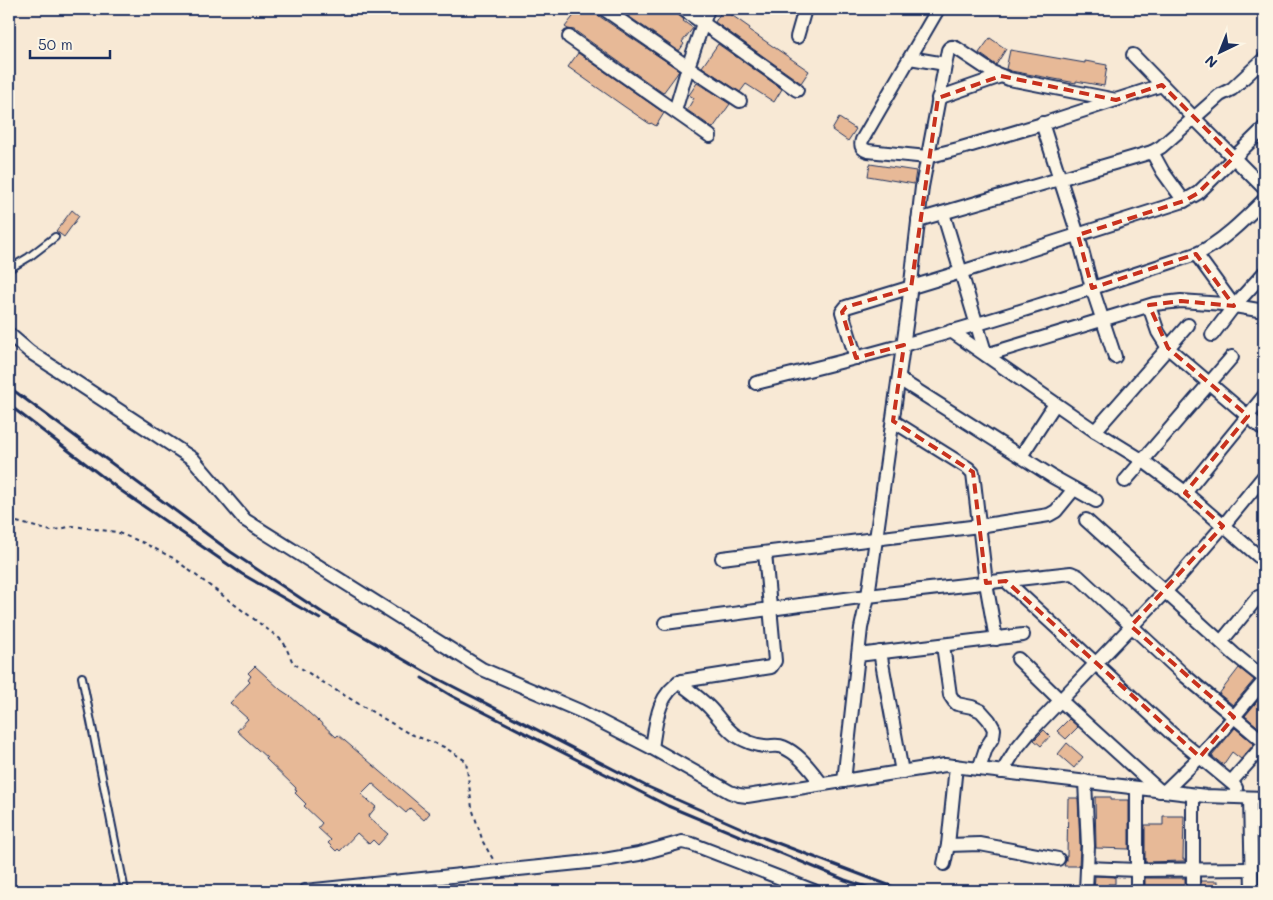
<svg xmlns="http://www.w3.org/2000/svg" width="1273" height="900" viewBox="0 0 1273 900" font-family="Mali,sans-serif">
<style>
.building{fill:#e7b997;stroke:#1b2f5e}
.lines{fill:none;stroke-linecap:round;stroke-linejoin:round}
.service-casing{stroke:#1b2f5e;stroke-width:10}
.minor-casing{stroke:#1b2f5e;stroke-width:16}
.path{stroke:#1b2f5e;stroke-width:2;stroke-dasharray:4 4;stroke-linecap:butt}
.service{stroke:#fcf5e5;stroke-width:6}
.minor{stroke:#fcf5e5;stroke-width:12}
.rail{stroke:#1b2f5e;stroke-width:3}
.marked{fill:none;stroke:#c8321e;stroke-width:4;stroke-dasharray:10 6;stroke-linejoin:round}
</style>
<rect width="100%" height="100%" fill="#f8e9d5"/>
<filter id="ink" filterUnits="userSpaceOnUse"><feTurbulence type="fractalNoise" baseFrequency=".02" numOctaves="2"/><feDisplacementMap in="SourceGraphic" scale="10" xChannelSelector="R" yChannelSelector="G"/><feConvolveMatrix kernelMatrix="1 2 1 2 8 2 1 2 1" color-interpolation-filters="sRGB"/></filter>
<g filter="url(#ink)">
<!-- building -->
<g class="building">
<path d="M579 9H596L597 13 599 16 679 70 677 74 663 93 574 30 568 29 565 27Z"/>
<path d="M618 9H675L676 13 684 20 683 21 693 28 682 42 684 44 679 51Z"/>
<path d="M723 9 750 28 749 30 809 71 801 83 715 22Z"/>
<path d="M990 38 1006 49 996 65 979 53Z"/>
<path d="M718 44 782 89 774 102 746 84 740 92 702 67Z"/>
<path d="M1010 50 1085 63V61L1107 65 1104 86 1076 81V83L1011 71 1006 69Z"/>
<path d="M578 53 664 113 656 126 651 123 650 124 625 107 568 67Z"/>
<path d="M697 83 730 104 713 128 687 110 694 98 689 95Z"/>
<path d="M839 118 856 129 848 141 832 130Z"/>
<path d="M870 164 916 171 914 184 868 176Z"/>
<path d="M72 210 79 216 64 237 56 231Z"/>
<path d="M255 666 281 690 290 696 318 721V720L336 737 338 735 422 807 430 813 424 820 410 808 406 813 372 783 361 794 376 807 368 817 388 834 378 845 373 840 369 844 357 833 340 851 338 849 336 851 328 843 331 840 318 828 322 823 304 806 306 804 295 793 297 791 295 790 296 788 266 759 267 758 237 731 248 719 230 703 250 682 248 680 251 676 248 673Z"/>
<path d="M1239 668 1254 680 1233 705 1219 694Z"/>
<path d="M1264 693V732L1245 716Z"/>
<path d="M1069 719 1078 727 1066 739 1057 731Z"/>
<path d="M1235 728 1254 744 1241 759 1232 752 1223 765 1212 756Z"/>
<path d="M1044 730 1050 736 1041 746 1034 740Z"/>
<path d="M1067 743 1083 757 1074 768 1058 754Z"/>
<path d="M1095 797H1111V800H1129V849L1096 848Z"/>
<path d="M1068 798H1078L1080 846 1079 866H1064L1066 860V856H1067Z"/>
<path d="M1163 816H1184L1183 859H1185V861L1145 862V825H1163Z"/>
<path d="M1259 854H1264V891H1260Z"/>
<path d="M1095 876 1115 877V884H1108V891H1094Z"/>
<rect x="1145" y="878" width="40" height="13"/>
<rect x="1201" y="881" width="17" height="10"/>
</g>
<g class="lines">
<defs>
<g id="service">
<path d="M9 269 29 257 55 237"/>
<path d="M82 677 125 891"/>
<path d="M408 881 414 891"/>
</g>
<g id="minor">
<path d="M604 9 688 67 740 101"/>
<path d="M683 9 797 90"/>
<path d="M938 9 862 140C860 146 862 149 868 151L927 157 958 149 1039 125 1162 85"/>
<path d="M569 37 710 136"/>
<path d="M797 37 805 9"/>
<path d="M1133 55 1194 118 1264 188"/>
<path d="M910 58 945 64"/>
<path d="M938 98 1001 76"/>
<path d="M675 111 688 67 708 9"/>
<path d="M1042 123 1078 235 1092 288 1115 357"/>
<path d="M1152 152 1163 172 1184 201"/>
<path d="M943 213 986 355 1154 304 1181 301 1223 304 1264 311"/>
<path d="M918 220 1152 152 1161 147 1220 95 1232 89 1264 59"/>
<path d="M1196 254 1234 306"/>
<path d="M1149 306 1158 332 1168 348 1264 430"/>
<path d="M951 331 1095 431 1142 460 1181 489 1264 561"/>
<path d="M9 334 30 352 193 459 245 520 482 669 580 711 652 748 730 792 739 795 747 796 945 765 1206 796 1264 798"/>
<path d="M1212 335 1234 306 1264 273"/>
<path d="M856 358 842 312 846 307 961 272 1184 201 1198 193 1264 128"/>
<path d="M899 379 1053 477 1096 501"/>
<path d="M756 383C805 371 854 359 903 345 1001 319 1099 286 1196 254 1219 245 1246 218 1264 200"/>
<path d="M893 421 968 468 973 473 986 583 996 639"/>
<path d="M1095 431 1188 325"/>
<path d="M1021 456 1055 404"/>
<path d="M1125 481 1232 357"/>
<path d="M1185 493 1264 396"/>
<path d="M1086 520 1234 654 1264 678"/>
<path d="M722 558 979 526 1049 515 1056 511 1074 489"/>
<path d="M1006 581 1171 733 1234 785 1236 788"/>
<path d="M665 623 868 596 1071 573 1078 576 1184 675 1264 742 1263 746 1231 782"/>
<path d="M1221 642 1258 597"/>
<path d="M943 645 950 695 954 701 957 704 972 707 981 711 989 720 994 729 993 737 986 748 979 769"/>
<path d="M880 652 902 772"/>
<path d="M858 655 1023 635"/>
<path d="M1018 659 1060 700 1160 791"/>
<path d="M678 682C689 690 700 698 709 707 718 716 725 728 735 735 743 740 755 745 764 746 771 747 777 744 783 747 800 754 811 771 822 784"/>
<path d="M652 748C656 723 657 694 682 681L771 667 775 661 765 553"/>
<path d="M1002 772 1016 749 1030 732 1178 578 1223 526 1264 476"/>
<path d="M844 781 861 628 868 596 907 318 922 187 948 50C950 47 952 46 956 48L992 72 1009 79 1116 100"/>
<path d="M1085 781 1088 846 1086 891"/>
<path d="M1137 788V891"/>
<path d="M1165 791 1200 757 1264 681"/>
<path d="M1193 795V891"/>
<path d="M1250 798 1252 891"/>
<path d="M948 845 980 844 1058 859"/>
<path d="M944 864 948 845 956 766"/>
<path d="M1087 868 1137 870 1252 869"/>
<path d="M305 891 598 861 639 854 682 842 692 844 814 891"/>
</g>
</defs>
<!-- service casing -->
<use href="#service" class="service-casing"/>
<!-- minor casing -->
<use href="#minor" class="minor-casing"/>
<!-- path -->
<path class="path" d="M9 520 51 531 73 526 116 532 144 543 173 558 283 641 293 663 332 688 408 733 444 747 466 761 472 808 483 842 494 861"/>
<!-- service -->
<use href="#service" class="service"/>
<!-- minor -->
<use href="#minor" class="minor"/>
<!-- rail -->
<g class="rail">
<path d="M9 387 231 552 323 613 427 673 646 786 764 838 904 891"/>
<path d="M9 405 120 490 242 574 320 619"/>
<path d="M422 678 452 696 668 806 845 880 879 891"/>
</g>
</g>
</g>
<!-- marked area -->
<path class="marked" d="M1001 76 1116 100 1162 85 1234 157 1198 193 1184 201 1078 235 1092 288 1196 254 1234 306 1181 301 1149 305 1168 348 1248 416 1185 493 1223 526 1131 626 1234 717 1200 757 1006 581 986 583 973 472 893 421 904 345 856 358 842 312 846 307 911 288 938 98Z"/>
<!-- margin -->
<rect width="1273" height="900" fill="none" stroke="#fcf5e5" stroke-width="30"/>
<rect x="15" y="15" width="1243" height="870" fill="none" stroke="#1b2f5e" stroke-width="2" filter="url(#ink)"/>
<!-- north arrow -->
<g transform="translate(1220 52) rotate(223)" stroke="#fcf5e5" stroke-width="4" paint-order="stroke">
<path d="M0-4L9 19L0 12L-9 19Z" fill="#1b2f5e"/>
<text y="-8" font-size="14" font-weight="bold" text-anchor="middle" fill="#1b2f5e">N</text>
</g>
<!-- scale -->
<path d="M30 50v8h80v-8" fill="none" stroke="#1b2f5e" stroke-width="2.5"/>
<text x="38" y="50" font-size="15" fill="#1b2f5e" stroke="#fcf5e5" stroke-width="4" paint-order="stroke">50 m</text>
</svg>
